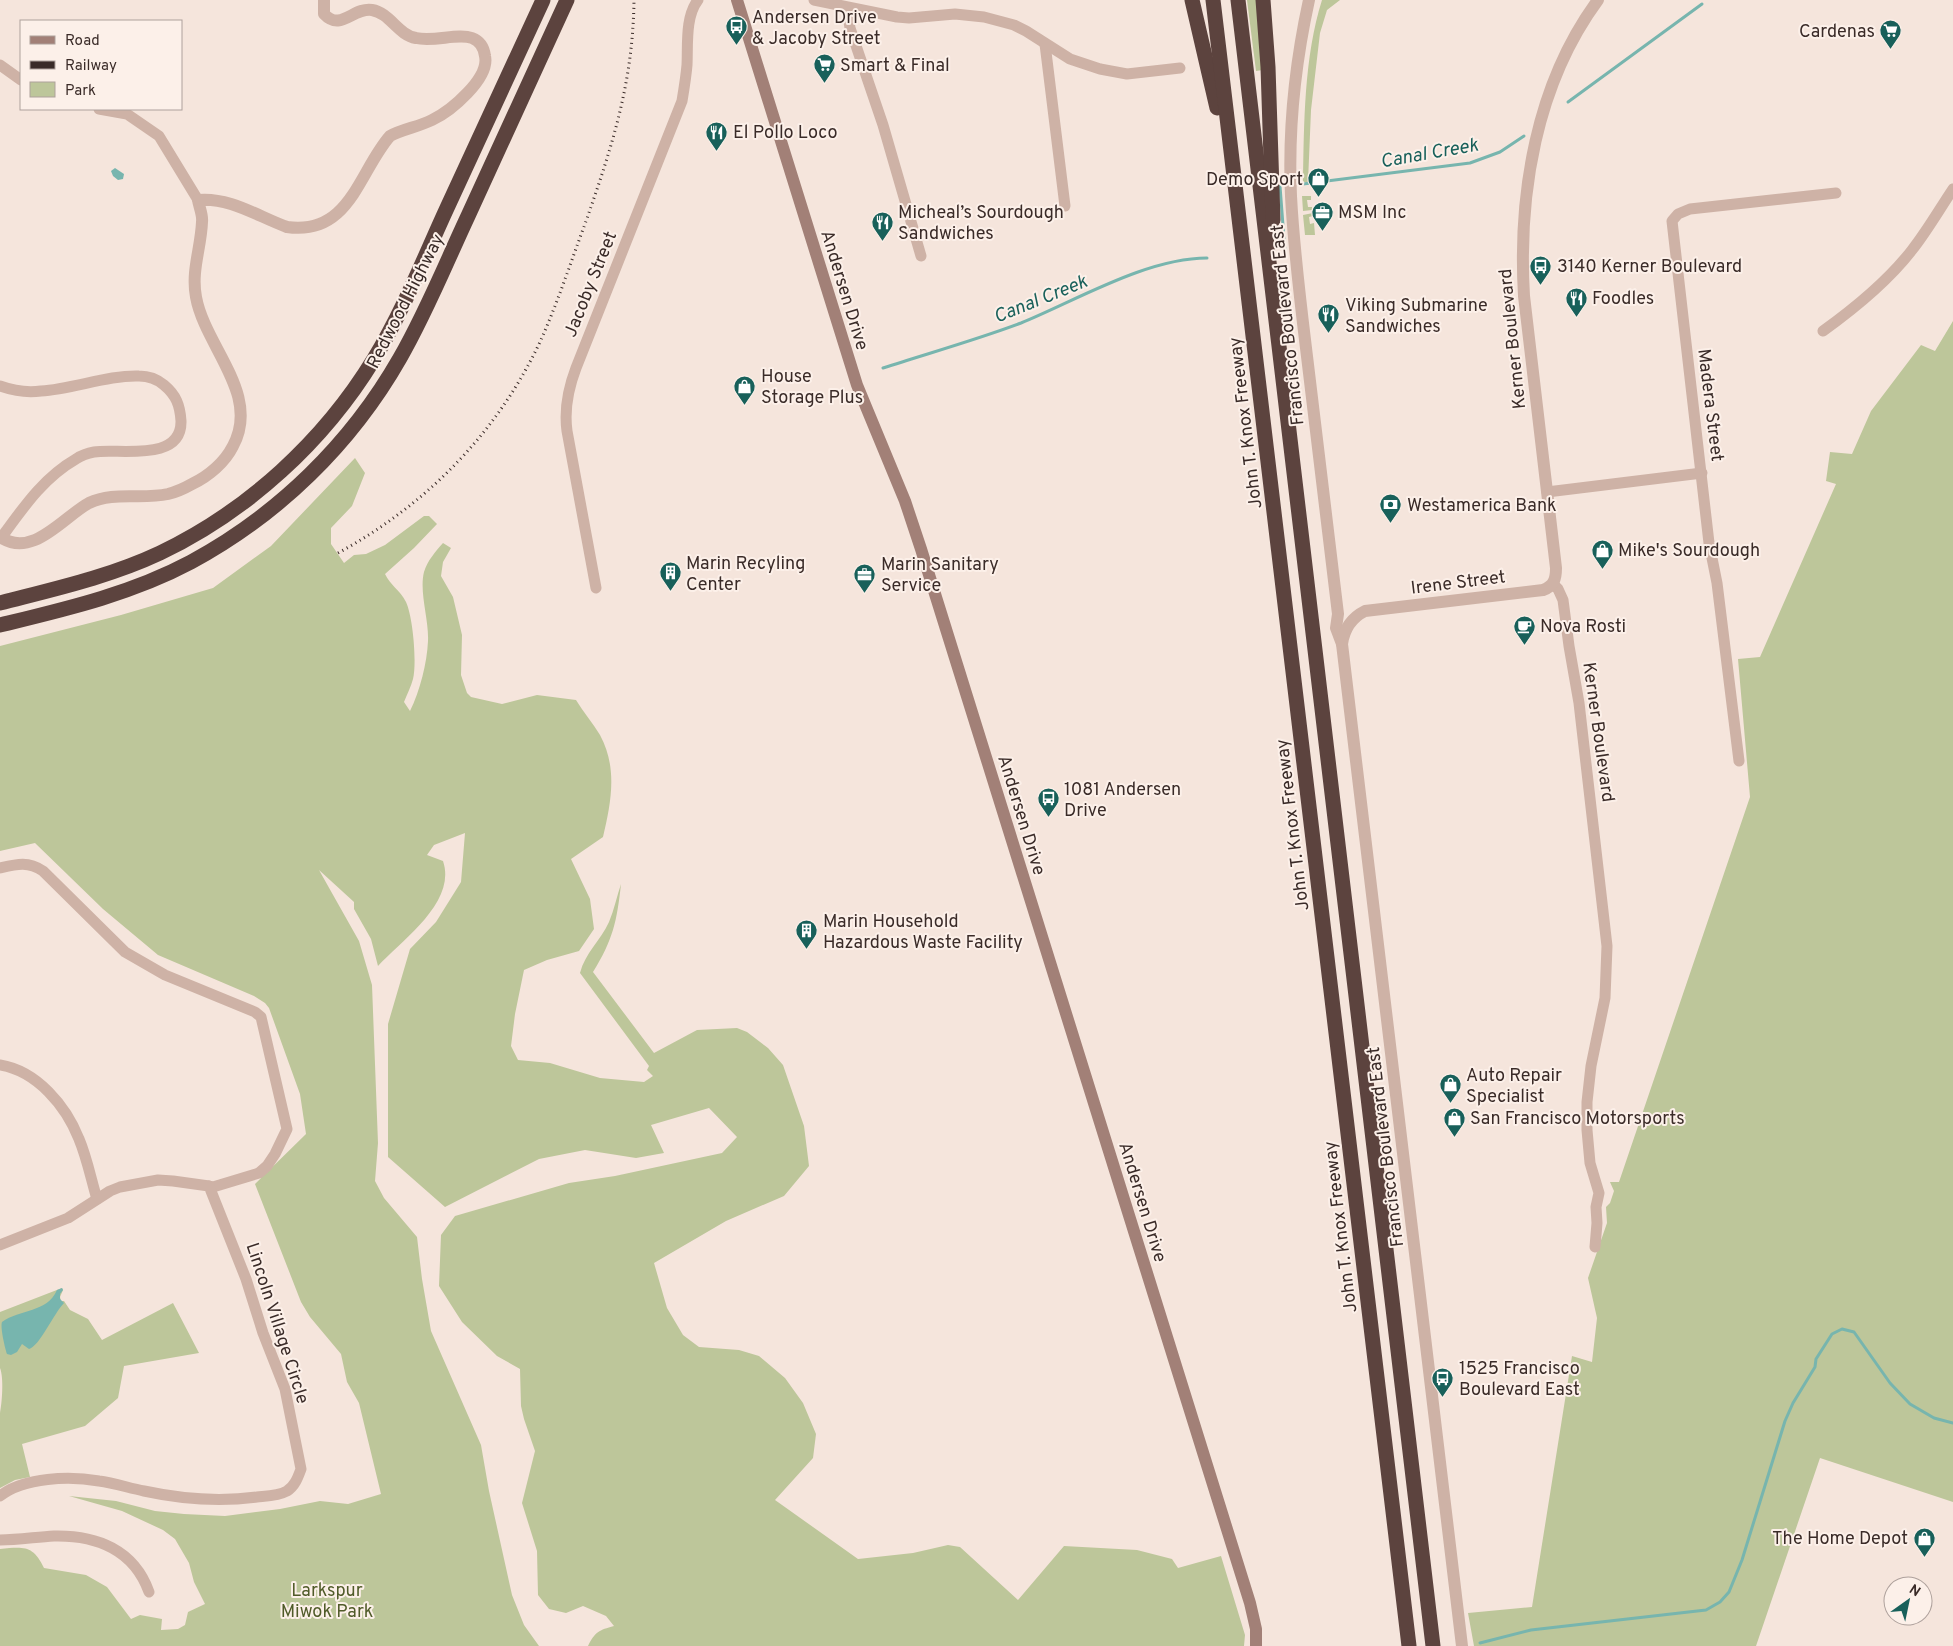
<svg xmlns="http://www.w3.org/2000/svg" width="1953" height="1646" viewBox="0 0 1953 1646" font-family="Overpass,sans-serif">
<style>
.green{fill:#bdc69a}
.water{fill:#77b5ae}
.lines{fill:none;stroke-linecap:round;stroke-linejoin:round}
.stream{stroke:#77b5ae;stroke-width:3}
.minor{stroke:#ceb2a6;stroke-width:11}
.tertiary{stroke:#ceb2a6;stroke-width:12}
.secondary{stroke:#a28077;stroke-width:12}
.motorway{stroke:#5c433e;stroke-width:15}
.rail{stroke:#3a2b28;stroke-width:3;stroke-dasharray:1 4;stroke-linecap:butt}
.labels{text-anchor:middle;stroke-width:4;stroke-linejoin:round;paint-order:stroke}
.poi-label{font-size:18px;fill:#3a2b28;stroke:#fcf0e9;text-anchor:start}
.street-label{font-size:18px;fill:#3a2b28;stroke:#fcf0e9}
.park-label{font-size:18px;fill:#505b29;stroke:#fcf0e9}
.water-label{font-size:19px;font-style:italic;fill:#18605a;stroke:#fcf0e9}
</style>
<rect width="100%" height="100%" fill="#f5e5dc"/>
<!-- green -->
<g class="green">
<path d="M1247 0H1259L1263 70 1256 71Z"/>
<path d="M1322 0H1340L1327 10 1320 33 1311 110 1308 182H1303C1304 123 1304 57 1322 0Z"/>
<path d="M1302 196H1311V200H1307L1308 207H1312V210L1303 211Z"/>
<path d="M1313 213V216L1309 217 1310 224 1314 223 1315 235H1305L1303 215Z"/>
<path d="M1953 321V1502L1820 1458 1756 1646H1474L1468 1613 1532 1607 1572 1356 1592 1362 1597 1318 1588 1278 1607 1223 1606 1207 1610 1203 1614 1191 1610 1182H1619L1750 797 1738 659 1760 657 1836 484 1826 481 1830 452 1852 454 1871 411 1921 345 1935 351Z"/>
<path d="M355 458 365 473 352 506 331 528V544L344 563 354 555 366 554 385 545 424 516H429L437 524 414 548 385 574C390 585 400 590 406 602 413 617 417 663 413 679 411 687 407 694 404 702L410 711C420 691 427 663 428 641 429 619 419 592 424 572 427 561 436 551 443 543L451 548 443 562 441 576 453 597 462 635 461 675 467 693 471 697 502 704 537 695 576 700C583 712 593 723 600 735 618 768 611 803 603 837L571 859 590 899 594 929 579 951 547 960 524 970 515 1014 511 1046 518 1060 550 1063 600 1078 644 1082 653 1076 647 1070 649 1066 580 973C585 953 601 940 609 922 614 910 617 896 621 884 617 921 613 940 593 972L654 1053 697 1030 737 1028 747 1032 768 1048 783 1065 804 1126 809 1166 784 1196 726 1221 654 1263 667 1308 683 1335 699 1347 739 1350 759 1356 785 1378 803 1403 816 1434 813 1458 775 1500 858 1559 913 1553 948 1545 960 1547 1018 1600 1064 1546 1137 1550 1172 1559 1178 1568 1221 1556 1245 1635 1244 1646H588C595 1632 599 1630 614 1626L606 1616 583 1606 566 1613 549 1609 538 1595 537 1551 522 1503 535 1451 524 1419 521 1406 520 1369 497 1356 462 1322 439 1286 441 1235 455 1216 569 1183 615 1176 722 1153 737 1137 709 1108 651 1125 664 1153 636 1158 585 1150 539 1159 445 1207 388 1157V1024L410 949 436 922 461 882 465 833 434 845 427 855 443 861C457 902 402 940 378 966L371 939 354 909V902L319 870 359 941 372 985 378 1143 375 1181 384 1198 417 1237 422 1279 431 1331 481 1445 489 1491 512 1595 524 1625 539 1646H0V1549C24 1547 33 1545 44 1568L86 1575 107 1587 131 1619 140 1615 162 1619 161 1630 178 1629 185 1625 188 1612 205 1604 194 1582 189 1563 175 1539 163 1530 122 1511 69 1496 116 1501 155 1511 184 1514 225 1516 280 1509 320 1501 348 1504 381 1494 359 1403 347 1382 341 1354 310 1317 301 1302 255 1184 306 1134 300 1094 269 1008 265 1003 254 996 158 955 103 909 35 843 0 851V646L121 615 213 588 271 546Z"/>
<path d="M62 1288 63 1290 60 1297 61 1301H64L70 1310 88 1319 102 1340 173 1303 199 1353 124 1366 118 1398 85 1426 22 1444 30 1477 15 1480 0 1488V1413C2 1403 4 1378 0 1368V1312Z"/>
</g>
<!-- water -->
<g class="water">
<path d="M115 168 124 174 123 179 118 180 113 176 111 171Z"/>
<path d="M62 1288 63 1290 60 1294V1299L64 1303C54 1313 39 1347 29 1349L22 1344 17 1352 11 1355 7 1354C5 1348 0 1327 2 1322 20 1309 47 1313 57 1290Z"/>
</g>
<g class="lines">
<!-- stream -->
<g class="stream">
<path d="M1568 102 1702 4"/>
<path d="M1303 184 1470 163 1500 152 1524 136"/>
<path d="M1280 186 1285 252"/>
<path d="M883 368C929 353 976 340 1021 323 1077 300 1147 258 1207 258"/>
<path d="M1480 1643 1531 1630 1706 1610 1720 1602 1729 1592 1742 1560 1785 1421 1793 1403 1815 1367 1816 1359 1832 1334 1842 1329 1854 1332 1890 1383 1910 1404 1934 1418 1953 1423"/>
</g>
<!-- minor -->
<g class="minor">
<path d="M814 0 897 17 909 18 955 14 984 17 1014 25 1026 31 1070 59 1100 69 1127 74 1180 68"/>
<path d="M847 8 850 28 883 125 921 256"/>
<path d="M1045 44 1065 206"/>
<path d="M0 65 21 80"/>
<path d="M99 109 127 114 159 136 198 200"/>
<path d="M1823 331C1855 308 1888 281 1912 250 1927 231 1939 210 1953 189"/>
<path d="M0 386C14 391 27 393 41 391 73 389 108 375 139 376 147 376 157 379 164 385 176 395 180 405 181 421 182 463 118 448 94 452 88 453 82 455 76 459 43 478 23 508 1 538"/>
<path d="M1547 492 1702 473"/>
<path d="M1553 584 1558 589 1563 600 1569 646 1579 703 1607 946 1605 998 1591 1066 1587 1102V1130L1590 1163 1599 1193 1596 1207 1597 1223 1595 1247"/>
<path d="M596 588 567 431C564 409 568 389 576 368L682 101C684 89 686 77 687 65 688 45 685 17 698 0"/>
<path d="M1739 761 1717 583 1709 543 1672 221 1678 214 1690 209 1836 193"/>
<path d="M0 868C17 864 28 861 43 871L125 952 165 975 255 1012 261 1017 287 1129 275 1154 267 1166 259 1173 213 1187 209 1186"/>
<path d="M0 1065C37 1071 66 1106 79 1139 87 1158 91 1179 97 1199"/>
<path d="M0 1245 68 1218 110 1191 120 1187 158 1180 173 1181 209 1186 246 1279 263 1333 285 1389 301 1469C298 1477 295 1486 287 1491 278 1496 267 1496 257 1497 219 1502 181 1499 144 1491 129 1488 114 1483 99 1481 70 1476 24 1477 0 1496"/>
<path d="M0 1540C18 1540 36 1537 54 1536 97 1535 134 1550 149 1592"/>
</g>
<!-- tertiary -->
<g class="tertiary">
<path d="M1309 0C1295 64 1288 130 1291 196 1294 255 1302 314 1309 373 1319 453 1328 534 1338 614L1336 628 1342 644"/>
<path d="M0 537C33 559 63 517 89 503 114 491 141 500 168 494 176 492 185 488 192 484 209 476 225 462 233 446 261 394 205 347 196 297 191 271 201 248 202 222 203 215 199 207 198 200 230 197 257 216 287 227 350 236 359 171 390 136 403 129 418 127 432 120 451 111 490 78 485 56 484 48 480 41 472 38 458 33 434 42 416 38 398 35 390 13 372 10 353 7 341 32 324 14V0"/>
<path d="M1462 1646 1342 644C1344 630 1351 618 1365 611L1543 590C1554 586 1556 579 1556 568L1524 296C1518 194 1536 84 1598 0"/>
</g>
<!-- secondary -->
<path class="secondary" d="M737 0 857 385 905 501 921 549 1250 1603 1256 1629V1646"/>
<!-- motorway -->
<g class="motorway">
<path d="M1192 0 1217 108"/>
<path d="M1213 0 1409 1646"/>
<path d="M1238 0 1433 1646"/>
<path d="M1263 0 1268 67 1273 220"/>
<path d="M0 603C54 589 109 577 160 553 248 511 324 441 374 359 403 311 424 258 447 208 479 138 511 69 543 0"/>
<path d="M0 625C66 609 131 594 191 562 278 515 351 444 400 358 426 313 446 263 468 216 501 144 534 72 567 0"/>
</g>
<!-- rail -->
<path class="rail" d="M338 553C426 505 496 434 539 344 557 305 570 264 585 224 612 147 633 83 634 0"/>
</g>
<!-- icons -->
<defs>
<symbol id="bus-pin" viewBox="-11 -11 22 30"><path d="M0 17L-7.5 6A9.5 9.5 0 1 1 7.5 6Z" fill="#18605a" stroke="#fcf0e9"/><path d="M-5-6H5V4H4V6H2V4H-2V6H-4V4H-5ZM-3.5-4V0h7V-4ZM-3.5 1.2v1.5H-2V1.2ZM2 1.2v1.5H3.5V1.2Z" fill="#fff"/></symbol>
<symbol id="supermarket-pin" viewBox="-11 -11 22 30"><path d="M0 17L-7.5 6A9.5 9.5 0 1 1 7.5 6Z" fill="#18605a" stroke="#fcf0e9"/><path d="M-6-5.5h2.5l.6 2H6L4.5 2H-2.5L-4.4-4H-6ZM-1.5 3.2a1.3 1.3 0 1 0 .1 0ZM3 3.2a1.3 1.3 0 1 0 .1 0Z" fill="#fff"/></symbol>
<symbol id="restaurant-pin" viewBox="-11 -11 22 30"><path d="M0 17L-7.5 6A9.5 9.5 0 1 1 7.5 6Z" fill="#18605a" stroke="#fcf0e9"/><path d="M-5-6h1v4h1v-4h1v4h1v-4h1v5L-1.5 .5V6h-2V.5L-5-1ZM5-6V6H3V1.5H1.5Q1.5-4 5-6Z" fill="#fff"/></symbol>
<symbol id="shop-pin" viewBox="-11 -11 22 30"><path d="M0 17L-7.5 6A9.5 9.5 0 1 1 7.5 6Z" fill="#18605a" stroke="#fcf0e9"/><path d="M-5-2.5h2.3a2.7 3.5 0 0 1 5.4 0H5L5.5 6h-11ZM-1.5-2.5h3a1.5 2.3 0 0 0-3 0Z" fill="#fff"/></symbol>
<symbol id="office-pin" viewBox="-11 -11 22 30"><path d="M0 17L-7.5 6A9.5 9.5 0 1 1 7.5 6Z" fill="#18605a" stroke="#fcf0e9"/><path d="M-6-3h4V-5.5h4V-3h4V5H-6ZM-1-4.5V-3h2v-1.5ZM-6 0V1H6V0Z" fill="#fff"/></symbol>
<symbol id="bank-pin" viewBox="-11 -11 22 30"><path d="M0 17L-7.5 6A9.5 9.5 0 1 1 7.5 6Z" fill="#18605a" stroke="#fcf0e9"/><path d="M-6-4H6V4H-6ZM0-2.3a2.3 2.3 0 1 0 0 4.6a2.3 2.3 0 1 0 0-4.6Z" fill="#fff"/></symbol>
<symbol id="building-pin" viewBox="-11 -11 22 30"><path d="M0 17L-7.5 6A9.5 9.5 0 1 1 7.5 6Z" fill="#18605a" stroke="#fcf0e9"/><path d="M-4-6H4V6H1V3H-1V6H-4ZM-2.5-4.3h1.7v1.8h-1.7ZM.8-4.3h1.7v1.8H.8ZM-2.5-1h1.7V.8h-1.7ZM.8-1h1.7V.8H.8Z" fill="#fff"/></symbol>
<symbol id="cafe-pin" viewBox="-11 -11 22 30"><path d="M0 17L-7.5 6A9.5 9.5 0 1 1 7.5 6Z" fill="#18605a" stroke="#fcf0e9"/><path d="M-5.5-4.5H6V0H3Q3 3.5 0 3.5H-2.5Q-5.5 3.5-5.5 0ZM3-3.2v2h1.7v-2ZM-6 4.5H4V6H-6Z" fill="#fff"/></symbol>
</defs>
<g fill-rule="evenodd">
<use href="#bus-pin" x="724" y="14" width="25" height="34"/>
<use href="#supermarket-pin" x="1878" y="18" width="25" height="34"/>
<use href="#supermarket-pin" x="812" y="52" width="25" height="34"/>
<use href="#restaurant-pin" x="704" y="120" width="25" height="34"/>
<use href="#shop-pin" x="1306" y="166" width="25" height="34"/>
<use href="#office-pin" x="1310" y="200" width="25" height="34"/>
<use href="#restaurant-pin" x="870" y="210" width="25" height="34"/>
<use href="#bus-pin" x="1528" y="254" width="25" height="34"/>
<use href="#restaurant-pin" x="1564" y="286" width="25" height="34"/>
<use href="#restaurant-pin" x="1316" y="302" width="25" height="34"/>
<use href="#shop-pin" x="732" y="374" width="25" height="34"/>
<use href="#bank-pin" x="1378" y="492" width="25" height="34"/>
<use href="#shop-pin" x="1590" y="538" width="25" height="34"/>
<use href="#building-pin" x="658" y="560" width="25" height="34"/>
<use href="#office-pin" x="852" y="562" width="25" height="34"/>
<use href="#cafe-pin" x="1512" y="614" width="25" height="34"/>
<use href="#bus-pin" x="1036" y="786" width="25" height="34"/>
<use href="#building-pin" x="794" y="918" width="25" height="34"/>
<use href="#shop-pin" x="1438" y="1072" width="25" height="34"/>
<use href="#shop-pin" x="1442" y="1106" width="25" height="34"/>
<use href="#bus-pin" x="1430" y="1366" width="25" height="34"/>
<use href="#shop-pin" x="1912" y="1526" width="25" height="34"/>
</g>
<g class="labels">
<!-- poi labels -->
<g class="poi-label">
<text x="752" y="23">Andersen Drive<tspan x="752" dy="21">&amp; Jacoby Street</tspan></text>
<text x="1875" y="37" text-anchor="end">Cardenas</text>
<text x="840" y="71">Smart &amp; Final</text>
<text x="733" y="138">El Pollo Loco</text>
<text x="1303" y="185" text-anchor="end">Demo Sport</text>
<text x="898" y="218">Micheal’s Sourdough<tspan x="898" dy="21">Sandwiches</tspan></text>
<text x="1338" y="218">MSM Inc</text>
<text x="1557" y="272">3140 Kerner Boulevard</text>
<text x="1592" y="304">Foodles</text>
<text x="1345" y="311">Viking Submarine<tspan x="1345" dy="21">Sandwiches</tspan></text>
<text x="761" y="382">House<tspan x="761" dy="21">Storage Plus</tspan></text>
<text x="1407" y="511">Westamerica Bank</text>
<text x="1618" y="556">Mike's Sourdough</text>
<text x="686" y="569">Marin Recyling<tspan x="686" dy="21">Center</tspan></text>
<text x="881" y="570">Marin Sanitary<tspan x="881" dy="21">Service</tspan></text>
<text x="1540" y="632">Nova Rosti</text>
<text x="1064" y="795">1081 Andersen<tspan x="1064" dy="21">Drive</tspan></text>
<text x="823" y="927">Marin Household<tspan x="823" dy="21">Hazardous Waste Facility</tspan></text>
<text x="1466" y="1081">Auto Repair<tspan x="1466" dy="21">Specialist</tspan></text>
<text x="1470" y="1124">San Francisco Motorsports</text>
<text x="1459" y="1374">1525 Francisco<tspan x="1459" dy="21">Boulevard East</tspan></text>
<text x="1908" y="1544" text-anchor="end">The Home Depot</text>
</g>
<!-- street labels -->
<g class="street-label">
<text transform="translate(590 284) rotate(-68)" y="6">Jacoby Street</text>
<text transform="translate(845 290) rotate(73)" y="6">Andersen Drive</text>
<text transform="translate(405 301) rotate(-63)" y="6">Redwood Highway</text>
<text transform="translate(1287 325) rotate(-96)" y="6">Francisco Boulevard East</text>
<text transform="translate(1512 339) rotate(-96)" y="6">Kerner Boulevard</text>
<text transform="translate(1711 405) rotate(83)" y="6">Madera Street</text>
<text transform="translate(1245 423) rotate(-97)" y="6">John T. Knox Freeway</text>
<text transform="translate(1458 582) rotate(-7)" y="6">Irene Street</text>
<text transform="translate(1599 732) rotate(82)" y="6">Kerner Boulevard</text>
<text transform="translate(1022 815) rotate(73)" y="6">Andersen Drive</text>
<text transform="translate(1292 825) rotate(-97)" y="6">John T. Knox Freeway</text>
<text transform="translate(1385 1147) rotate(-97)" y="6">Francisco Boulevard East</text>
<text transform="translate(1143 1202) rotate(73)" y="6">Andersen Drive</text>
<text transform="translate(1340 1227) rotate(-97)" y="6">John T. Knox Freeway</text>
<text transform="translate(278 1323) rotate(72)" y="6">Lincoln Village Circle</text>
</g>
<!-- park labels -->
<g class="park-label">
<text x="327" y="1596">Larkspur<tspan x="327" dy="21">Miwok Park</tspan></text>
</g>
<!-- water labels -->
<g class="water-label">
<text transform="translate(1429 152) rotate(-10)" y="7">Canal Creek</text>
<text transform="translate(1040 298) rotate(-22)" y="7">Canal Creek</text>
</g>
</g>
<!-- legend -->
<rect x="20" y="20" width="162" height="90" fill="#fcf0e9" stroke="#aea19c"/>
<rect x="30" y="36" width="25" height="8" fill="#a28077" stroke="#aea19c"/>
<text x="65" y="45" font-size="15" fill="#3a2b28">Road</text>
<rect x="30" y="61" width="25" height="8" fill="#3a2b28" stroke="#aea19c"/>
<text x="65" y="70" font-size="15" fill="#3a2b28">Railway</text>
<rect x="30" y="82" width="25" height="15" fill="#bdc69a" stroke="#aea19c"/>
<text x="65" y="95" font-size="15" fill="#3a2b28">Park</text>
<!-- north arrow -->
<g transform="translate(1908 1601) rotate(33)"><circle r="24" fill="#fcf0e9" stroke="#aea19c"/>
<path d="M0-4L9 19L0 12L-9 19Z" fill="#18605a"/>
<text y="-8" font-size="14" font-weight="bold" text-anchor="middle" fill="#3a2b28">N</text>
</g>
</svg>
